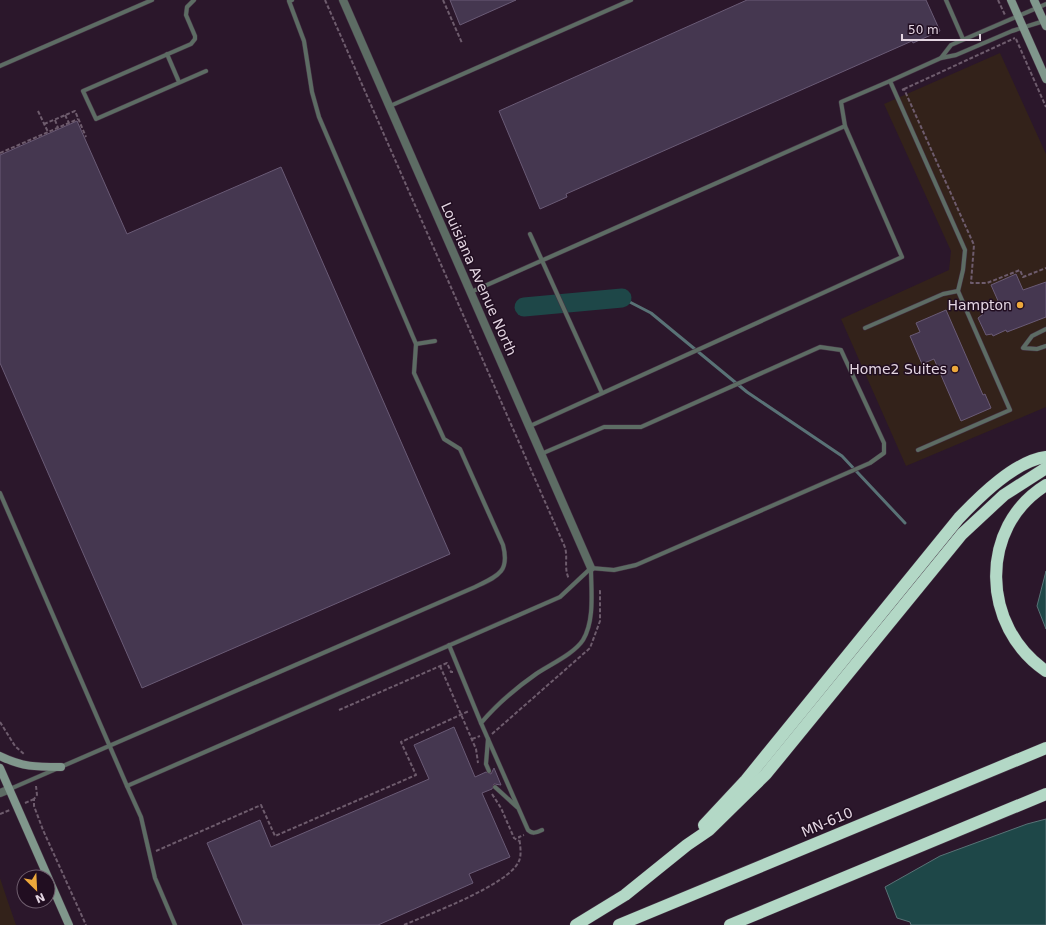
<svg xmlns="http://www.w3.org/2000/svg" width="1046" height="925" viewBox="0 0 1046 925" font-family="'DejaVu Sans',sans-serif">
<style>
.commercial{fill:#33221a}
.water{fill:#1e4748;stroke:#597276}
.lines{fill:none;stroke-linecap:round;stroke-linejoin:round}
.stream{stroke:#597276;stroke-width:3}
.river{stroke:#1e4748;stroke-width:19}
.building{fill:#453750;stroke:#6a5b76}
.lane-casing{stroke:#453244;stroke-width:5}
.street-casing{stroke:#453244;stroke-width:9}
.secondary-casing{stroke:#453244;stroke-width:9}
.highway-casing{stroke:#453244;stroke-width:13}
.path{stroke:#6e5c6d;stroke-width:2;stroke-dasharray:4 2;stroke-linecap:butt}
.lane{stroke:#5d6c64;stroke-width:4}
.street{stroke:#5d6c64;stroke-width:8}
.secondary{stroke:#80978c;stroke-width:8}
.highway{stroke:#b3d8c6;stroke-width:12}
.poi-dot{fill:#eda83b;stroke:#210e21;stroke-width:1.5}
.labels{text-anchor:middle;stroke-width:3;stroke-linejoin:round;paint-order:stroke}
.street-label{font-size:14px;fill:#e3d5e1;stroke:#210e21}
.poi-label{font-size:14px;fill:#e3d5e1;stroke:#210e21;text-anchor:end}
</style>
<rect width="100%" height="100%" fill="#2b172b"/>
<!-- commercial -->
<g class="commercial">
<path d="M1000 53 1046 154V407L906 466 841 319 949 270 951 251 884 104Z"/>
<path d="M0 878 8 902 16 925H0Z"/>
</g>
<!-- water -->
<g class="water">
<path d="M1046 571V629L1037 606Z"/>
<path d="M1046 819V925H911L910 922 897 918 885 887 940 856 1027 824Z"/>
</g>
<g class="lines">
<!-- stream -->
<path class="stream" d="M622 298 651 313 747 392 842 456 905 523"/>
<!-- river -->
<path class="river" d="M524 307 622 298"/>
</g>
<!-- building -->
<g class="building">
<path d="M450 0H516L460 25Z"/>
<path d="M747 0H926L940 31 913 43 912 41 566 194 567 197 540 209 499 111Z"/>
<path d="M77 121 127 234 281 167 450 554 142 688 0 363V155Z"/>
<path d="M1016 274 1023 290 1046 282V317L1007 332 1006 330 993 336 992 334 986 335 978 318 983 314V312L999 303 991 285Z"/>
<path d="M946 310 983 395 985 394 991 408 961 421 934 359 922 364 910 336 920 332 916 323Z"/>
<path d="M454 727 475 777 486 772 491 774 494 768 501 785 494 784 492 789 482 793 510 857 469 874 473 883 378 925H243L207 843 260 820 271 847 429 779 414 745Z"/>
</g>
<g class="lines">
<defs>
<g id="lane">
<path d="M194 0 187 7 186 15 195 36V39L191 44 83 91 96 119 206 71"/>
<path d="M946 0 963 39"/>
<path d="M1044 21 1012 31 956 55 941 58 951 45 1046 4"/>
<path d="M167 54 179 82"/>
<path d="M0 66 152 0"/>
<path d="M390 106 631 0"/>
<path d="M530 234 602 393"/>
<path d="M471 292 845 126 841 102 890 81"/>
<path d="M865 328 943 294 958 291"/>
<path d="M1046 329 1032 336 1023 348 1037 349 1046 346"/>
<path d="M416 344 435 341"/>
<path d="M530 426 902 257 845 126"/>
<path d="M918 450 1010 410 958 291 963 270 965 250 890 81 941 58"/>
<path d="M541 454 604 427H641L820 347 841 350 884 443V453L870 463 636 565 614 570 591 568"/>
<path d="M0 493 127 786 560 597 591 568"/>
<path d="M449 645 481 723C497 704 516 688 536 674 549 665 574 654 583 640 595 620 591 590 591 568"/>
<path d="M481 723 528 830C532 834 536 833 542 830"/>
<path d="M488 739 486 764 489 771"/>
<path d="M127 786 141 817 155 878 175 925"/>
<path d="M495 787 517 807"/>
<path d="M10 789 475 587C498 576 510 572 503 545L460 449 444 439 414 373 416 344 319 117 312 92 304 41 289 1 292 0"/>
</g>
<g id="street">
<path d="M343 0 591 568"/>
<path d="M0 793 10 789"/>
</g>
<g id="secondary">
<path d="M1011 0 1046 79"/>
<path d="M1034 0 1046 26"/>
<path d="M0 756C23 767 35 767 61 767"/>
<path d="M0 768 69 925"/>
</g>
<g id="highway">
<path d="M1046 485C978 527 981 627 1046 671"/>
<path d="M704 825 746 780 959 518C980 496 1015 461 1046 457"/>
<path d="M576 925 625 895 687 845 709 830 766 774 962 534 1004 495 1046 468"/>
<path d="M619 925 1046 748"/>
<path d="M730 925 1046 794"/>
</g>
</defs>
<!-- lane casing -->
<use href="#lane" class="lane-casing"/>
<!-- street casing -->
<use href="#street" class="street-casing"/>
<!-- secondary casing -->
<use href="#secondary" class="secondary-casing"/>
<!-- highway casing -->
<use href="#highway" class="highway-casing"/>
<!-- path -->
<g class="path">
<path d="M325 0 564 545C569 556 563 567 569 579"/>
<path d="M443 0 462 43"/>
<path d="M998 0 1005 15"/>
<path d="M1016 39 1046 107"/>
<path d="M904 89 1015 38"/>
<path d="M902 90 904 89 974 245 971 283H987L1020 270 1023 277 1046 268"/>
<path d="M38 111 48 132"/>
<path d="M65 115 69 123"/>
<path d="M55 120 58 128"/>
<path d="M44 124 75 111 86 137"/>
<path d="M0 153 78 119"/>
<path d="M440 666 476 749 478 763"/>
<path d="M339 710 447 663 451 672H453"/>
<path d="M0 722 15 746 25 755"/>
<path d="M492 734 590 648 600 621V591L598 592"/>
<path d="M472 739 480 736"/>
<path d="M36 786 37 795 34 799V806L43 830 86 925"/>
<path d="M492 794 501 808 514 838 519 841"/>
<path d="M25 803 34 799"/>
<path d="M0 814 10 810"/>
<path d="M156 851 261 805 275 836 416 775 401 742 469 711"/>
<path d="M404 925C429 914 509 885 519 861 522 854 520 844 519 837L524 835"/>
</g>
<!-- lane -->
<use href="#lane" class="lane"/>
<!-- street -->
<use href="#street" class="street"/>
<!-- secondary -->
<use href="#secondary" class="secondary"/>
<!-- highway -->
<use href="#highway" class="highway"/>
</g>
<!-- markers -->
<g class="poi-dot">
<circle cx="1020" cy="305" r="4"/>
<circle cx="955" cy="369" r="4"/>
</g>
<g class="labels">
<!-- street labels -->
<g class="street-label">
<text transform="translate(479 279) rotate(66)" y="5">Louisiana Avenue North</text>
<text transform="translate(827 822) rotate(-23)" y="5">MN-610</text>
</g>
<!-- poi labels -->
<g class="poi-label">
<text x="1012" y="310">Hampton</text>
<text x="947" y="374">Home2 Suites</text>
</g>
</g>
<!-- north arrow -->
<g transform="translate(36 889) rotate(156)"><circle r="19" fill="#210e21" stroke="#6f5e6e"/>
<path d="M0-3L7 15L0 10L-7 15Z" fill="#eda83b"/>
<text y="-6" font-size="11" font-weight="bold" text-anchor="middle" fill="#e3d5e1">N</text>
</g>
<!-- scale -->
<path d="M902 34v6h78v-6" fill="none" stroke="#e3d5e1" stroke-width="2"/>
<text x="908" y="34" font-size="12" fill="#e3d5e1" stroke="#210e21" stroke-width="3" paint-order="stroke">50 m</text>
</svg>
